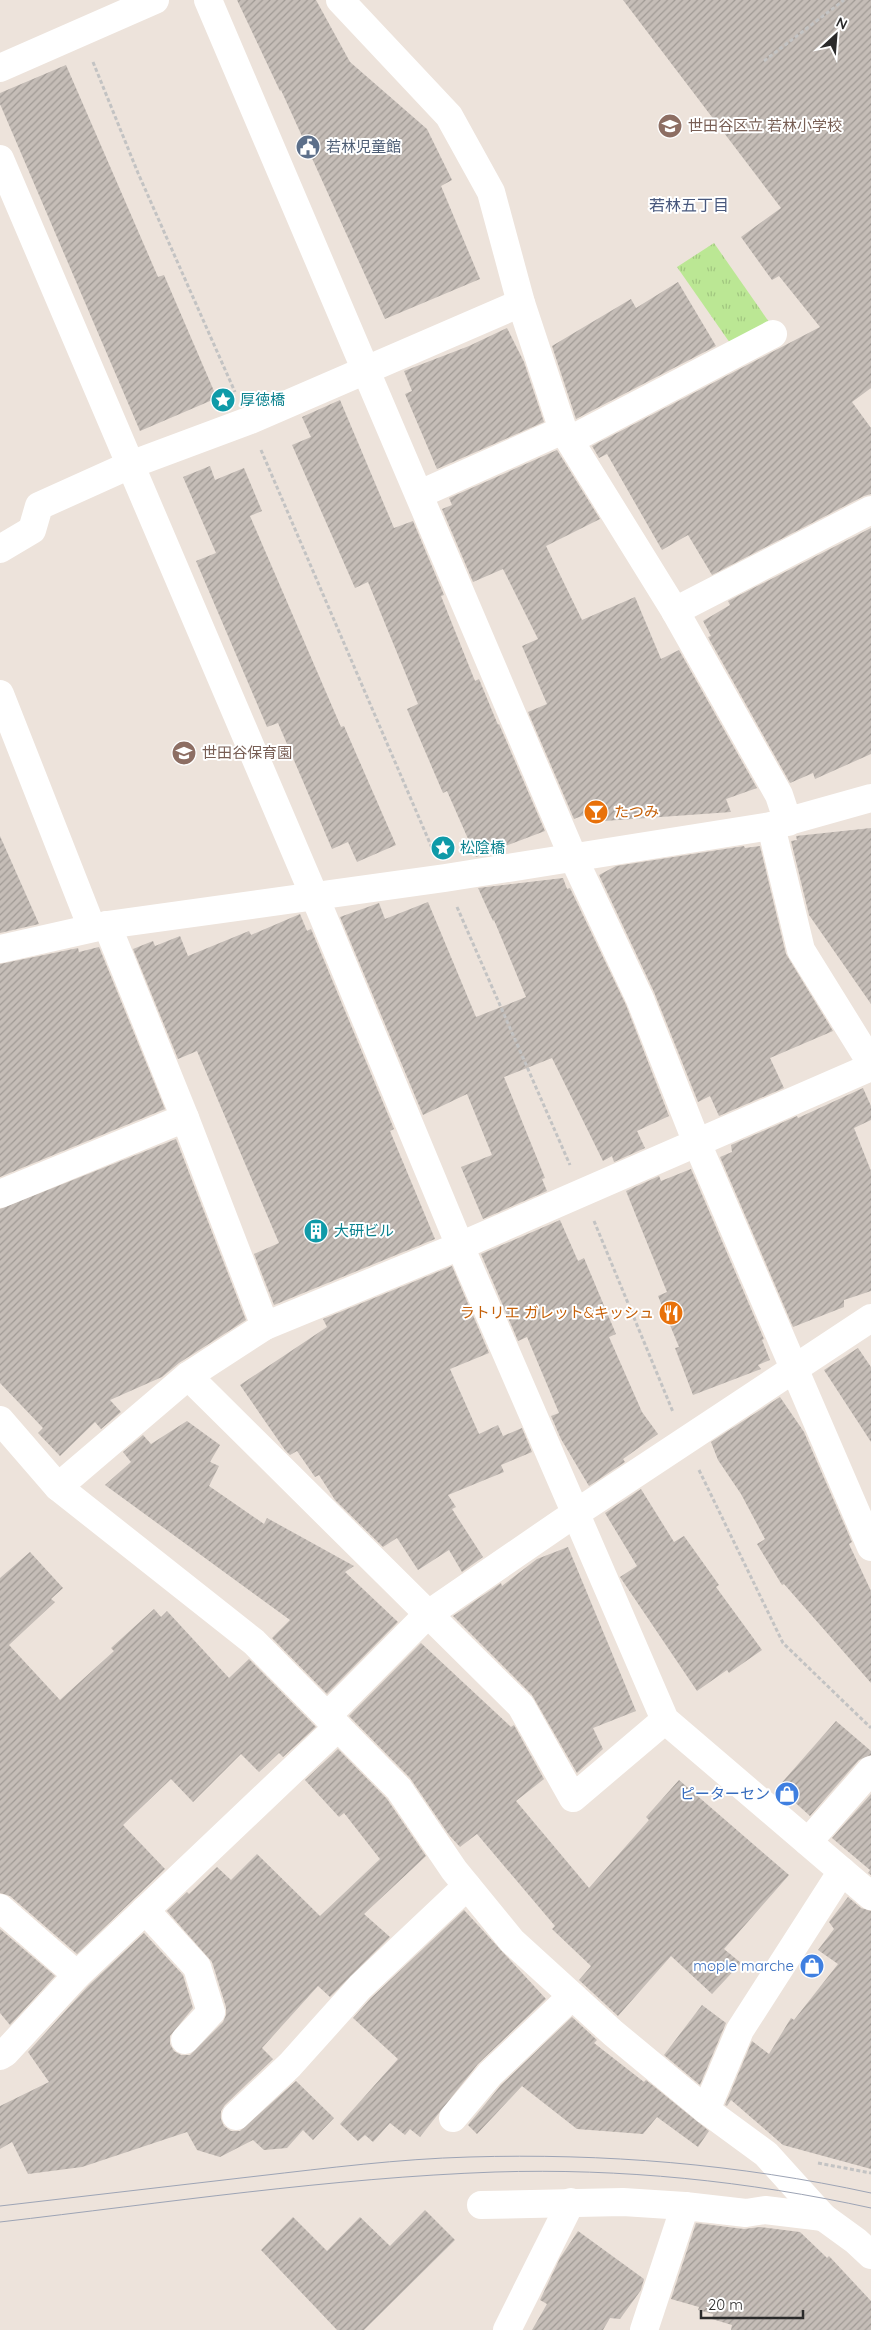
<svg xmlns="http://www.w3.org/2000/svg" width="871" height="2330" viewBox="0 0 871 2330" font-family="Quicksand,'Noto Sans JP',sans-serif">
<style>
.grass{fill:url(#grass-tufts)}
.building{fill:url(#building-hatch)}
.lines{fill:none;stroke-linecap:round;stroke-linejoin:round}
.path{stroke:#c3c3c3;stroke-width:3;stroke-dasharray:4 2.5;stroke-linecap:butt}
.minor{stroke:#fff;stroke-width:28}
.tram{stroke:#9da4b5;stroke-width:1}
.labels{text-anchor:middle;stroke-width:4;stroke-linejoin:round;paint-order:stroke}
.education-label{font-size:15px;fill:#785e54;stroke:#fff;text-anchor:start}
.service-label{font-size:15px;fill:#4e5e75;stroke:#fff;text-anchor:start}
.culture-label{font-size:15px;fill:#0d838f;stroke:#fff;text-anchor:start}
.food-label{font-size:15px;fill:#c56008;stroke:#fff;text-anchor:start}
.shop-label{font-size:15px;fill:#366cbe;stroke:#fff;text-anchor:end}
.neighbourhood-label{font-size:16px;fill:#48587d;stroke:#fff}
</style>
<defs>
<pattern id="grass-tufts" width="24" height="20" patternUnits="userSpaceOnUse" patternTransform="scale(1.25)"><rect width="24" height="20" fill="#bbe794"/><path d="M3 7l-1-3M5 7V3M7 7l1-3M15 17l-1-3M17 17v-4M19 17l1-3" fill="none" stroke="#a1c680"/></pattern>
<pattern id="building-hatch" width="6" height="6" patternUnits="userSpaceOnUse" patternTransform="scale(1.25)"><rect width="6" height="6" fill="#c5bdb7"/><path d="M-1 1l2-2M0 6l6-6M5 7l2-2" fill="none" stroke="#a09a95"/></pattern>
</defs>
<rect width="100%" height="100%" fill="#ede3db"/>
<!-- grass -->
<path class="grass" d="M714 243 769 322 730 343 677 267Z"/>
<!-- building -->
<g class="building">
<path d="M237 0H316L350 62 427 129 452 180 441 186 480 279 385 319 281 90 280 91Z"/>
<path d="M623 0H871V388L852 402 871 428V494L864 496 712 575 688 535 662 550 607 454 599 458 592 446 820 327 779 276 772 280 741 237 781 208Z"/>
<path d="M66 65 158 277 164 275 217 398 140 431 0 104V93Z"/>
<path d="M678 282 716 346 576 419 552 346 631 299 636 308Z"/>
<path d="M507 328 524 362 544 422 437 469 405 394 412 391 404 371 469 346Z"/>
<path d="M340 400 394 528 413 521 444 595 441 596 475 681 479 679 498 725 499 724 545 831 476 857 447 791 443 793 407 709 418 704 368 582 355 588 292 445 311 437 302 417Z"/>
<path d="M557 450 600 519 546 546 582 620 635 597 661 659 679 650 757 788 726 799 731 812 590 822 587 814 574 819 528 712 547 704 522 646 538 639 503 569 473 582 442 509 452 505 449 498Z"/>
<path d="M210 466 215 480 244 468 262 511 250 516 341 727 344 726 396 845 357 862 348 842 332 849 278 723 267 727 196 561 216 553 183 477Z"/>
<path d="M871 528V754L815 779 813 773 790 783 708 637 711 636 703 621 730 605 728 601Z"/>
<path d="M871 828V1004L809 915 791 841 797 840 796 836Z"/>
<path d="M0 836 39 924 0 933Z"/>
<path d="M744 846 745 848 760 846 786 954 833 1031 770 1058 784 1088 719 1116 710 1096 698 1102 654 992 599 875 616 866Z"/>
<path d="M563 878 567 889 570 888 626 1005 669 1116 637 1131 645 1148 614 1162 612 1156 603 1161 552 1058 504 1077 545 1178 542 1179 547 1191 483 1219 461 1167 492 1155 467 1094 423 1115 340 917 379 903 385 919 428 902 476 1017 526 997 494 920 493 921 478 888Z"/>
<path d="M300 914 307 931 311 929 394 1129 390 1131 435 1239 274 1305 254 1254 279 1243 197 1051 178 1059 133 949 153 941 155 946 180 936 188 956 249 931 251 935Z"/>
<path d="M99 947 165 1109 0 1177V964L78 948 79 952Z"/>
<path d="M863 1088 871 1106V1120L854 1128 871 1171V1291L844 1300V1307L793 1327 720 1157 732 1152 731 1145 797 1116 798 1118Z"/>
<path d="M176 1139 246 1320 179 1363 162 1377 110 1400 121 1412 101 1429 95 1422 60 1456 38 1433 43 1428 0 1383V1209Z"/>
<path d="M691 1169 764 1339 762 1340 770 1360 758 1365 761 1369 693 1395 675 1348 679 1347 658 1296 667 1292 626 1191 659 1176 661 1181Z"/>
<path d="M560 1220 578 1261 584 1258 616 1334 609 1337 642 1412 658 1434 623 1459 625 1462 589 1486 561 1439 551 1416 559 1413 527 1337 518 1341 481 1254Z"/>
<path d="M452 1266 489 1353 450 1369 479 1434 498 1425 503 1436 522 1428 532 1452 501 1465 504 1472 448 1495 456 1507 452 1509 483 1557 462 1572 449 1550 418 1570 397 1538 383 1547 335 1500 319 1475 315 1477 297 1451 290 1455 285 1450 240 1385 327 1327 323 1319Z"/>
<path d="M858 1348 871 1367V1442L824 1370Z"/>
<path d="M780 1397 804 1432 852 1542 849 1544 871 1591V1683L784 1584 782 1585 757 1544 765 1539 741 1494 718 1460 711 1442Z"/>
<path d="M187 1421 220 1445 210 1462 219 1466 209 1486 264 1524 267 1518 354 1566 345 1572 398 1622 327 1694 272 1638 290 1620 105 1485 131 1462 123 1452 143 1435 151 1444Z"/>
<path d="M641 1489 674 1542 684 1536 719 1585 716 1587 762 1650 729 1673 727 1670 697 1691 620 1577 637 1566 605 1513Z"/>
<path d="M568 1547 636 1711 593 1728 603 1749 577 1773 532 1695 453 1616 501 1583 502 1586 537 1559Z"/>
<path d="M30 1552 63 1588 51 1599 55 1602 9 1645 60 1700 114 1651 111 1648 154 1609 161 1617 167 1611 229 1678 249 1659 316 1727 283 1757 279 1753 259 1772 241 1754 193 1802 171 1779 123 1825 165 1869 77 1954 10 1896 0 1893V1578Z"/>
<path d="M421 1643 511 1727 514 1725 544 1779 516 1801 589 1888 649 1820 646 1817 679 1780 789 1875 724 1949 741 1963 712 1994 671 1956 618 2016 579 1980 591 1966 552 1929 555 1926 477 1834 460 1847 449 1835 410 1778 349 1716Z"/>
<path d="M836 1721 871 1751V1755L859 1760 810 1816 778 1787Z"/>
<path d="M338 1749 387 1799 426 1856 364 1914 390 1937 330 1997 318 1986 262 2048 273 2059 225 2105 221 2111V2119L224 2126 231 2131H240L296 2081 334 2118 313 2140 303 2130 287 2148 264 2150 253 2140 220 2157 197 2150 187 2132 82 2167 28 2174 12 2142 0 2149V2106L49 2082 28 2052 88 1986 144 1933 183 1975 193 2008 170 2036V2044L174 2051 181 2055H190L223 2022 226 2015V2007L212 1962 167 1911 187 1892 189 1894 217 1867 231 1880 257 1854 320 1916 380 1859 344 1813 339 1817 305 1780Z"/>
<path d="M871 1794V1875L868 1873 870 1870 832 1838Z"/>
<path d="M848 1897 861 1908 871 1911V2169L783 2145 731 2100 727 2106 725 2105 752 2041 769 2054 791 2018 794 2020 838 1964 818 1950 834 1929 829 1922Z"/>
<path d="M464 1910 546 1999 478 2064 420 2137 410 2129 405 2135 390 2123 373 2142 365 2135 358 2141 340 2124 398 2059 353 2018 371 1998Z"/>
<path d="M0 1929 55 1976 10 2025 0 2013Z"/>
<path d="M702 2005 726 2023 700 2085 664 2055Z"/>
<path d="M572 2017 597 2040 594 2043 644 2082 646 2080 709 2131 698 2147 657 2117 643 2134 577 2129 522 2086 477 2134 468 2125 501 2085Z"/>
<path d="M425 2210 455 2240 364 2330H337L261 2250 293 2217 327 2251 360 2217 390 2246Z"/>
<path d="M696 2223 744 2229 760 2227 800 2232 823 2254 827 2258 829 2256 871 2301V2330H731L732 2325 712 2319 713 2314 698 2310 699 2307 671 2299Z"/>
<path d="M578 2231 644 2279 641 2290 620 2319 610 2318 603 2330H532L547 2304 540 2300 560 2258Z"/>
</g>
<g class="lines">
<!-- path -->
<g class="path">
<path d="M764 61 844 0"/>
<path d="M93 62 138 173 235 392"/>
<path d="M261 450 432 848"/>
<path d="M457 907 570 1165"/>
<path d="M594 1221 673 1412"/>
<path d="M699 1470 783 1643 871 1728"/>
<path d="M818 2163 871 2173"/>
</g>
<!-- minor -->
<g class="minor">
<path d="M208 0 573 857 640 999 697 1143 871 1547"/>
<path d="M340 0 449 116 491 192 521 303 563 430 675 611 779 795 788 822"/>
<path d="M0 68 155 0"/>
<path d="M0 159 322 914 460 1246 665 1720 871 1896"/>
<path d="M570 440 773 334"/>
<path d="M420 494 563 430"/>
<path d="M0 549 32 530 39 506 130 465 248 421 521 303"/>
<path d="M675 611 871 510"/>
<path d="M0 694 92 928"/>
<path d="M771 826 801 950 871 1063"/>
<path d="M107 925 185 1118 265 1326"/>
<path d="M0 949 107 925 445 878 771 826 871 798"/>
<path d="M0 1194 185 1118"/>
<path d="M188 1376 521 1706 573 1798 665 1720"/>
<path d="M0 1420 58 1487 254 1642 327 1716 399 1789 454 1870 512 1941 613 2033 706 2110 766 2154 823 2217 856 2241 871 2255"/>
<path d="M58 1487 188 1376 265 1326 460 1246 871 1067"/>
<path d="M327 1716 427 1615 561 1523 871 1318"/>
<path d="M808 1842 871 1770"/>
<path d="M0 1908 77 1975"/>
<path d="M145 1910 197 1967 211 2012 185 2040"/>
<path d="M0 2056 5 2053 77 1975 338 1727"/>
<path d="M706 2110 740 2030 842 1871"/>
<path d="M236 2116 290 2065 360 1987 467 1886"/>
<path d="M453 2118 490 2074 572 1996"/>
<path d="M481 2205 623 2202 685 2206"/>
<path d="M507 2330 571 2202"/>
<path d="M644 2330 685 2206 746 2213 765 2210 823 2217"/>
</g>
<!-- tram -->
<g class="tram">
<path d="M0 2206C86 2196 172 2186 258 2176 328 2168 398 2159 469 2157 604 2153 738 2164 871 2193"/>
<path d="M0 2222C164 2203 330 2178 495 2172 621 2168 748 2181 871 2208"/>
</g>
</g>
<!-- icons -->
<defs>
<symbol id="school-disc" viewBox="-11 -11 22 22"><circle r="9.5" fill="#8d6e63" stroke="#fff"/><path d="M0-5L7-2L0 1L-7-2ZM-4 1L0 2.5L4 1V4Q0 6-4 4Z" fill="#fff"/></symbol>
<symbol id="civic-disc" viewBox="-11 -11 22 22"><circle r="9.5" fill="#5c6f8a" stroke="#fff"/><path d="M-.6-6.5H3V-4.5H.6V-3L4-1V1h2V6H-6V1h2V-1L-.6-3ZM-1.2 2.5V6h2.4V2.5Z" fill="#fff"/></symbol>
<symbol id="sight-disc" viewBox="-11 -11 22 22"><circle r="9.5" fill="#0f9aa8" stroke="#fff"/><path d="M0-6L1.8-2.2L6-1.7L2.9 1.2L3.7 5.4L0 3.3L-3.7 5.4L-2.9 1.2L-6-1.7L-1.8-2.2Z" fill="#fff"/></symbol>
<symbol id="bar-disc" viewBox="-11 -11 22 22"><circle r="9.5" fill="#e8710a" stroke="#fff"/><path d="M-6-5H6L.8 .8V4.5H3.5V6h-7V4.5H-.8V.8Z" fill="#fff"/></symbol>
<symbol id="building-disc" viewBox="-11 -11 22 22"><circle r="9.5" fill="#0f9aa8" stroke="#fff"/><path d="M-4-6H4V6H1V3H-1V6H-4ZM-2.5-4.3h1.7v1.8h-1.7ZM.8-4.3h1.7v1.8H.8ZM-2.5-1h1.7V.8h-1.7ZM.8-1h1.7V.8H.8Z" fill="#fff"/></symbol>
<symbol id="restaurant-disc" viewBox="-11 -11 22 22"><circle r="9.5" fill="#e8710a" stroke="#fff"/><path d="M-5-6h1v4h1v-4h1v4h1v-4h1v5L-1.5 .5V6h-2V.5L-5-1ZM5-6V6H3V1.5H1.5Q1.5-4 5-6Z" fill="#fff"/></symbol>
<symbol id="shop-disc" viewBox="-11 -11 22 22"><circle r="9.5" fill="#3f7fe0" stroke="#fff"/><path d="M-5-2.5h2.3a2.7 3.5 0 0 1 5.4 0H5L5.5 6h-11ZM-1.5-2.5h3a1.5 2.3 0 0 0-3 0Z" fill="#fff"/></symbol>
</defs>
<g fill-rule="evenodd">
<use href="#school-disc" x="656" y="112" width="28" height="28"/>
<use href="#civic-disc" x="294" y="133" width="28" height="28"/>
<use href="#sight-disc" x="209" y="386" width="28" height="28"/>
<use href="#school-disc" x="170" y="739" width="28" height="28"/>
<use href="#bar-disc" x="582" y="798" width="28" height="28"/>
<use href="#sight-disc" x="429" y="834" width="28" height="28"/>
<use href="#building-disc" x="302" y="1217" width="28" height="28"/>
<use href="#restaurant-disc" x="657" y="1299" width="28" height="28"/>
<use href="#shop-disc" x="773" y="1780" width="28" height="28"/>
<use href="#shop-disc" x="798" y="1952" width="28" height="28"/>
</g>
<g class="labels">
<!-- education labels -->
<g class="education-label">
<text x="688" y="131">世田谷区立 若林小学校</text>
<text x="202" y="758">世田谷保育園</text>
</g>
<!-- service labels -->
<g class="service-label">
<text x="326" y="152">若林児童館</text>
</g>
<!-- culture labels -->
<g class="culture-label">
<text x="240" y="405">厚徳橋</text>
<text x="460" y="853">松陰橋</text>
<text x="334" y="1236">大研ビル</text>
</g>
<!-- food labels -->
<g class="food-label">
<text x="614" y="817">たつみ</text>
<text x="654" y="1318" text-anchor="end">ラトリエ ガレット&amp;キッシュ</text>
</g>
<!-- shop labels -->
<g class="shop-label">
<text x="770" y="1799">ピーターセン</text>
<text x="794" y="1971">mople marche</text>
</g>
<!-- neighbourhood labels -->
<g class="neighbourhood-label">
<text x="689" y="211">若林五丁目</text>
</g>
</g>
<!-- north arrow -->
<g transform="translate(836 35) rotate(26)" stroke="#ffffff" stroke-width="4" paint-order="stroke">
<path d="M0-4L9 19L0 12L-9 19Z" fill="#2a2a2a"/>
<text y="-8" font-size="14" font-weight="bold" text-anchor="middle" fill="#2a2a2a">N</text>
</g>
<!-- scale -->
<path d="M701 2310v8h102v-8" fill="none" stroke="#2a2a2a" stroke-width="2.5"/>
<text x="708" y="2310" font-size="15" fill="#2a2a2a" stroke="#ffffff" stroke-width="4" paint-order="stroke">20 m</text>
</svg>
